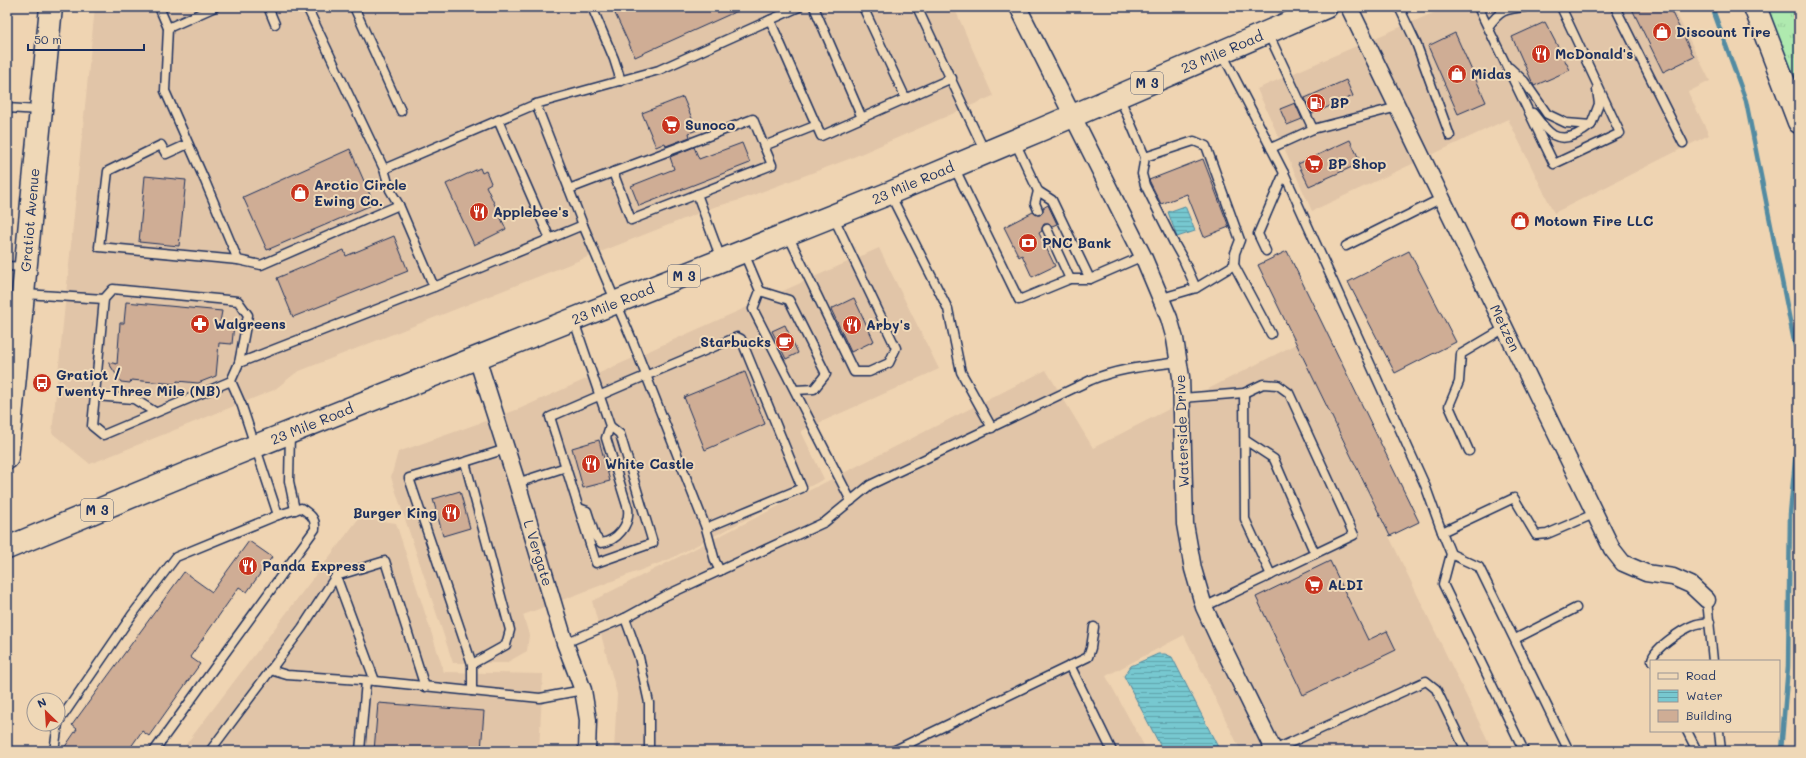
<svg xmlns="http://www.w3.org/2000/svg" width="1806" height="758" viewBox="0 0 1806 758" font-family="Mali,sans-serif">
<style>
.built{fill:#e1c5a8}
.grass{fill:url(#grass-tufts);stroke:#658c86}
.water{fill:url(#water-rules);stroke:#528ba2}
.lines{fill:none;stroke-linecap:round;stroke-linejoin:round}
.stream{stroke:#528ba2;stroke-width:4.5}
.building{fill:#cfad95;stroke:#1b2f5e}
.lane-casing{stroke:#1b2f5e;stroke-width:11}
.street-casing{stroke:#1b2f5e;stroke-width:19}
.secondary-casing{stroke:#1b2f5e;stroke-width:25}
.primary-casing{stroke:#1b2f5e;stroke-width:25}
.highway-casing{stroke:#1b2f5e;stroke-width:25}
.lane{stroke:#efd8b7;stroke-width:8}
.street{stroke:#efd8b7;stroke-width:16}
.secondary{stroke:#efd8b7;stroke-width:22}
.primary{stroke:#efd8b7;stroke-width:22}
.highway{stroke:#efd8b7;stroke-width:22}
.labels{text-anchor:middle;stroke-width:4;stroke-linejoin:round;paint-order:stroke}
.shield{fill:#efd8b7;stroke:#5b6279;stroke-width:1}
.shield-label{font-size:13px;font-weight:bold;fill:#1b2f5e}
.poi-label{font-size:14px;font-weight:bold;fill:#1b2f5e;stroke:#efd8b7;text-anchor:start}
.street-label{font-size:14px;fill:#1b2f5e;stroke:#efd8b7}
</style>
<defs>
<pattern id="grass-tufts" width="24" height="20" patternUnits="userSpaceOnUse"><rect width="24" height="20" fill="#afeaaf"/><path d="M3 7l-1-3M5 7V3M7 7l1-3M15 17l-1-3M17 17v-4M19 17l1-3" fill="none" stroke="#96c999"/></pattern>
<pattern id="water-rules" width="6" height="5" patternUnits="userSpaceOnUse"><rect width="6" height="5" fill="#77c8d0"/><path d="M0 2.5h6" fill="none" stroke="#61a3ac"/></pattern>
</defs>
<rect width="100%" height="100%" fill="#efd4b2"/>
<filter id="ink" filterUnits="userSpaceOnUse"><feTurbulence type="fractalNoise" baseFrequency=".025" numOctaves="2"/><feDisplacementMap in="SourceGraphic" scale="8" xChannelSelector="R" yChannelSelector="G"/><feConvolveMatrix kernelMatrix="1 2 1 2 8 2 1 2 1" color-interpolation-filters="sRGB"/></filter>
<g filter="url(#ink)">
<!-- built -->
<g class="built">
<path d="M95 7H954L993 96 849 159 740 200 714 207 297 372 274 390 90 464 52 433Z"/>
<path d="M1447 7H1673L1710 81 1688 92 1709 135 1554 213 1508 119 1312 211 1257 89Z"/>
<path d="M879 248 939 369 801 431 824 479 670 559 523 615 529 635 527 651 506 663H453L391 477 398 452 519 409Z"/>
<path d="M1296 344 1493 751H1241L1184 635 1106 676 1147 751H614L617 694 592 601 1046 370 1093 448Z"/>
<path d="M359 518 396 523 444 672 543 674 539 751H181Z"/>
</g>
<!-- grass -->
<path class="grass" d="M1766 7H1799V91L1795 79Z"/>
<!-- water -->
<g class="water">
<path d="M1185 206 1195 231 1177 237 1168 212Z"/>
<path d="M1158 654H1165L1172 657 1220 751H1163L1124 676 1131 666Z"/>
</g>
<g class="lines">
<!-- stream -->
<g class="stream">
<path d="M1712 7 1746 101 1799 366"/>
<path d="M1781 751 1788 667 1790 514 1799 419"/>
</g>
</g>
<!-- building -->
<g class="building">
<path d="M612 7H746L635 57Z"/>
<path d="M1631 7H1669L1694 57 1663 72Z"/>
<path d="M1545 22 1570 70 1534 86 1512 37Z"/>
<path d="M1455 33 1486 102 1458 114 1428 46Z"/>
<path d="M1346 80 1353 96 1312 114 1305 98Z"/>
<path d="M683 97 697 130 689 133 690 137 666 146 665 143 656 147 642 113Z"/>
<path d="M1295 103 1302 119 1287 125 1280 109Z"/>
<path d="M1350 140 1361 163 1309 186 1298 164Z"/>
<path d="M742 143 750 163 639 206 631 186 674 169 670 157 694 147 699 159Z"/>
<path d="M350 149 374 204 267 250 243 197Z"/>
<path d="M1203 159 1229 227 1204 237 1187 194 1161 204 1149 180Z"/>
<path d="M480 168 482 173 486 171 491 183 486 186 506 229 474 245 446 184Z"/>
<path d="M145 176 186 180 179 246 139 242Z"/>
<path d="M1048 205 1057 224 1052 226 1048 224H1044L1042 228V231L1039 233 1055 266 1032 277 1022 255 1019 257 1004 227 1033 212 1037 215H1040L1043 211V208Z"/>
<path d="M394 236 408 271 293 317 277 278 344 250 346 256Z"/>
<path d="M1287 251 1419 522 1390 536 1258 265Z"/>
<path d="M1409 251 1456 342 1395 373 1348 282Z"/>
<path d="M854 298 874 341 851 352 831 309Z"/>
<path d="M126 302 222 311 220 322 234 324 232 344 219 343 216 376 198 383 177 381V384L131 380 130 383 121 382 108 362 117 364 120 323H124Z"/>
<path d="M785 325 798 353 786 359 772 331Z"/>
<path d="M745 372 765 424 705 450 684 397Z"/>
<path d="M599 440 610 481 583 488 572 448Z"/>
<path d="M460 491 470 528 443 536 433 499Z"/>
<path d="M249 541 272 557 247 592 239 587 190 657 200 664 149 736 142 731 128 751H62L77 729 72 725 184 572 212 592Z"/>
<path d="M1330 561 1368 640 1387 631 1396 650 1303 695 1256 597Z"/>
<path d="M378 703 484 711 481 751H374Z"/>
</g>
<g class="lines">
<defs>
<g id="lane">
<path d="M159 7 168 28 165 91 205 181 238 260 261 265 399 205"/>
<path d="M268 7 275 24"/>
<path d="M307 7 384 169 390 190 399 205 434 287"/>
<path d="M354 7 401 111"/>
<path d="M592 7 614 59 621 81"/>
<path d="M814 7 862 118"/>
<path d="M863 7 906 99"/>
<path d="M917 7 985 152"/>
<path d="M1399 7 1416 43 1450 136"/>
<path d="M1478 7 1554 164 1620 133 1561 7"/>
<path d="M1615 7 1683 143"/>
<path d="M770 20 821 136 952 78"/>
<path d="M1488 27C1500 10 1505 9 1525 7"/>
<path d="M168 28 215 7"/>
<path d="M1268 33 1313 129 1398 107"/>
<path d="M1222 53 1284 173 1258 234 1266 251"/>
<path d="M1510 68 1524 81 1547 114 1566 123 1591 125 1599 104 1597 90"/>
<path d="M1119 96 1145 157 1194 141 1206 146 1240 240 1235 253 1234 265 1196 288 1162 298"/>
<path d="M536 104 583 225 633 342 706 528 802 488 741 339 737 337C675 363 612 390 550 417L596 563 653 543 620 434 610 426 574 321"/>
<path d="M7 108 39 110"/>
<path d="M1533 113C1538 119 1545 130 1553 135 1566 142 1580 134 1591 125"/>
<path d="M498 120 550 239"/>
<path d="M1015 142 1038 191 1052 200 1090 279"/>
<path d="M188 144 166 154 161 145 108 171 99 247 238 260"/>
<path d="M1271 148 1313 129"/>
<path d="M1145 157 1142 174 1145 185 1174 243 1183 259 1196 288"/>
<path d="M954 167 1019 300 1070 279H1090L1143 256"/>
<path d="M384 169 536 104 659 70 799 7"/>
<path d="M613 172 631 220 772 165 764 146 817 125"/>
<path d="M1284 173 1425 485 1442 532 1514 498 1536 535 1547 534 1594 514"/>
<path d="M569 189 753 119 764 146"/>
<path d="M1038 191 1035 203 1038 210"/>
<path d="M697 194 721 259"/>
<path d="M890 194 948 309 961 372 992 428"/>
<path d="M1047 229 1070 279"/>
<path d="M788 235 854 372H869L889 363 896 348 833 216"/>
<path d="M1346 246 1442 198"/>
<path d="M744 253 760 291 753 309 851 501"/>
<path d="M1234 265 1271 334"/>
<path d="M7 266 25 267"/>
<path d="M760 291 789 300 826 374 814 389 795 390"/>
<path d="M25 294 104 299"/>
<path d="M239 363 434 287 583 225"/>
<path d="M231 381 103 435 92 426 104 299 113 289 238 301 248 315 239 363 231 381 242 406 278 515"/>
<path d="M1244 393 1245 519 1271 575"/>
<path d="M95 396 134 399 155 412"/>
<path d="M1182 398 1244 393 1263 384 1278 385 1289 393 1354 535 1204 607"/>
<path d="M290 433 289 481 295 510"/>
<path d="M1245 440 1274 459 1315 554"/>
<path d="M1469 451 1449 406 1459 382 1461 354 1505 328"/>
<path d="M465 462 510 630 506 645 472 664"/>
<path d="M517 483 566 467"/>
<path d="M579 508 587 511 595 536 601 543C617 541 630 525 628 509L606 438 610 426"/>
<path d="M706 528 715 561 720 571"/>
<path d="M1442 532 1451 554 1479 567 1569 751"/>
<path d="M1451 554 1443 584 1524 751"/>
<path d="M336 576 375 681"/>
<path d="M1707 600 1713 661"/>
<path d="M625 618 639 657 649 703V751"/>
<path d="M1515 639 1576 608"/>
<path d="M565 643 625 618 667 595 825 522 870 485 1091 380C1119 368 1149 366 1179 362"/>
<path d="M1652 661C1651 650 1683 629 1694 625 1699 623 1705 623 1710 622"/>
<path d="M1070 665 1112 751"/>
<path d="M270 670 287 675 375 681 540 698 583 690"/>
<path d="M472 691V664L409 478 465 462 506 449"/>
<path d="M58 723 132 615 176 557 278 515 301 508C310 514 316 518 315 529L154 751"/>
<path d="M1687 731 1697 751"/>
<path d="M1719 731 1721 751"/>
<path d="M1274 750 1426 681 1436 689 1466 751"/>
<path d="M54 751 58 724"/>
<path d="M210 751 302 628 336 576 385 561 425 687"/>
<path d="M360 751 366 681"/>
<path d="M893 751 1088 657 1091 648 1094 627"/>
</g>
<g id="street">
<path d="M1018 7 1143 256 1169 318 1175 339 1181 377 1185 524 1193 569 1204 607 1218 637 1274 751"/>
<path d="M1349 7 1612 549 1623 563 1646 573 1673 577 1691 585 1707 600"/>
<path d="M477 358 517 483 565 643 583 690 588 720 587 751"/>
</g>
<path id="secondary" d="M7 458 51 7"/>
<path id="primary" d="M7 548 188 473 890 193 1040 130 1326 7"/>
<path id="highway" d="M1755 7 1799 122"/>
</defs>
<!-- lane casing -->
<use href="#lane" class="lane-casing"/>
<!-- street casing -->
<use href="#street" class="street-casing"/>
<!-- secondary casing -->
<use href="#secondary" class="secondary-casing"/>
<!-- primary casing -->
<use href="#primary" class="primary-casing"/>
<!-- highway casing -->
<use href="#highway" class="highway-casing"/>
<!-- lane -->
<use href="#lane" class="lane"/>
<!-- street -->
<use href="#street" class="street"/>
<!-- secondary -->
<use href="#secondary" class="secondary"/>
<!-- primary -->
<use href="#primary" class="primary"/>
<!-- highway -->
<use href="#highway" class="highway"/>
</g>
</g>
<!-- icons -->
<defs>
<symbol id="shop-disc" viewBox="-11 -11 22 22"><circle r="9.5" fill="#c8321e" stroke="#efd8b7"/><path d="M-5-2.5h2.3a2.7 3.5 0 0 1 5.4 0H5L5.5 6h-11ZM-1.5-2.5h3a1.5 2.3 0 0 0-3 0Z" fill="#fff"/></symbol>
<symbol id="restaurant-disc" viewBox="-11 -11 22 22"><circle r="9.5" fill="#c8321e" stroke="#efd8b7"/><path d="M-5-6h1v4h1v-4h1v4h1v-4h1v5L-1.5 .5V6h-2V.5L-5-1ZM5-6V6H3V1.5H1.5Q1.5-4 5-6Z" fill="#fff"/></symbol>
<symbol id="fuel-disc" viewBox="-11 -11 22 22"><circle r="9.5" fill="#c8321e" stroke="#efd8b7"/><path d="M-5.5-6h7V0h2V4h1.3V-2.5L3-4.5l.8-.8L6-3V5H2.5V1h-1V6h-7ZM-4.2-4.7v3.2H.2V-4.7Z" fill="#fff"/></symbol>
<symbol id="supermarket-disc" viewBox="-11 -11 22 22"><circle r="9.5" fill="#c8321e" stroke="#efd8b7"/><path d="M-6-5.5h2.5l.6 2H6L4.5 2H-2.5L-4.4-4H-6ZM-1.5 3.2a1.3 1.3 0 1 0 .1 0ZM3 3.2a1.3 1.3 0 1 0 .1 0Z" fill="#fff"/></symbol>
<symbol id="bank-disc" viewBox="-11 -11 22 22"><circle r="9.5" fill="#c8321e" stroke="#efd8b7"/><path d="M-6-4H6V4H-6ZM0-2.3a2.3 2.3 0 1 0 0 4.6a2.3 2.3 0 1 0 0-4.6Z" fill="#fff"/></symbol>
<symbol id="pharmacy-disc" viewBox="-11 -11 22 22"><circle r="9.5" fill="#c8321e" stroke="#efd8b7"/><path d="M-2-6h4v4h4v4h-4v4h-4v-4h-4v-4h4Z" fill="#fff"/></symbol>
<symbol id="cafe-disc" viewBox="-11 -11 22 22"><circle r="9.5" fill="#c8321e" stroke="#efd8b7"/><path d="M-5.5-4.5H6V0H3Q3 3.5 0 3.5H-2.5Q-5.5 3.5-5.5 0ZM3-3.2v2h1.7v-2ZM-6 4.5H4V6H-6Z" fill="#fff"/></symbol>
<symbol id="bus-disc" viewBox="-11 -11 22 22"><circle r="9.5" fill="#c8321e" stroke="#efd8b7"/><path d="M-5-6H5V4H4V6H2V4H-2V6H-4V4H-5ZM-3.5-4V0h7V-4ZM-3.5 1.2v1.5H-2V1.2ZM2 1.2v1.5H3.5V1.2Z" fill="#fff"/></symbol>
</defs>
<g fill-rule="evenodd">
<use href="#shop-disc" x="1651" y="21" width="22" height="22"/>
<use href="#restaurant-disc" x="1530" y="43" width="22" height="22"/>
<use href="#shop-disc" x="1446" y="63" width="22" height="22"/>
<use href="#fuel-disc" x="1305" y="92" width="22" height="22"/>
<use href="#supermarket-disc" x="660" y="114" width="22" height="22"/>
<use href="#supermarket-disc" x="1303" y="153" width="22" height="22"/>
<use href="#shop-disc" x="289" y="182" width="22" height="22"/>
<use href="#restaurant-disc" x="468" y="201" width="22" height="22"/>
<use href="#shop-disc" x="1509" y="210" width="22" height="22"/>
<use href="#bank-disc" x="1017" y="232" width="22" height="22"/>
<use href="#pharmacy-disc" x="189" y="313" width="22" height="22"/>
<use href="#restaurant-disc" x="841" y="314" width="22" height="22"/>
<use href="#cafe-disc" x="774" y="331" width="22" height="22"/>
<use href="#bus-disc" x="31" y="372" width="22" height="22"/>
<use href="#restaurant-disc" x="580" y="453" width="22" height="22"/>
<use href="#restaurant-disc" x="440" y="502" width="22" height="22"/>
<use href="#restaurant-disc" x="237" y="555" width="22" height="22"/>
<use href="#supermarket-disc" x="1303" y="574" width="22" height="22"/>
</g>
<g class="labels">
<!-- shield labels -->
<g class="shield">
<rect x="1131" y="72" width="32" height="22" rx="3"/>
<rect x="668" y="265" width="32" height="22" rx="3"/>
<rect x="81" y="499" width="32" height="22" rx="3"/>
</g>
<g class="shield-label">
<text x="1147" y="88">M 3</text>
<text x="684" y="281">M 3</text>
<text x="97" y="515">M 3</text>
</g>
<!-- poi labels -->
<g class="poi-label">
<text x="1676" y="37">Discount Tire</text>
<text x="1555" y="59">McDonald's</text>
<text x="1471" y="79">Midas</text>
<text x="1330" y="108">BP</text>
<text x="685" y="130">Sunoco</text>
<text x="1328" y="169">BP Shop</text>
<text x="314" y="190">Arctic Circle<tspan x="314" dy="16">Ewing Co.</tspan></text>
<text x="493" y="217">Applebee's</text>
<text x="1534" y="226">Motown Fire LLC</text>
<text x="1042" y="248">PNC Bank</text>
<text x="214" y="329">Walgreens</text>
<text x="866" y="330">Arby's</text>
<text x="771" y="347" text-anchor="end">Starbucks</text>
<text x="56" y="380">Gratiot /<tspan x="56" dy="16">Twenty-Three Mile (NB)</tspan></text>
<text x="605" y="469">White Castle</text>
<text x="437" y="518" text-anchor="end">Burger King</text>
<text x="262" y="571">Panda Express</text>
<text x="1328" y="590">ALDI</text>
</g>
<!-- street labels -->
<g class="street-label">
<text transform="translate(1222 52) rotate(-23)" y="5">23 Mile Road</text>
<text transform="translate(913 183) rotate(-23)" y="5">23 Mile Road</text>
<text transform="translate(30 220) rotate(-85)" y="5">Gratiot Avenue</text>
<text transform="translate(613 304) rotate(-22)" y="5">23 Mile Road</text>
<text transform="translate(1505 328) rotate(64)" y="5">Metzen</text>
<text transform="translate(312 424) rotate(-22)" y="5">23 Mile Road</text>
<text transform="translate(1182 431) rotate(-92)" y="5">Waterside Drive</text>
<text transform="translate(538 553) rotate(73)" y="5">L Vergate</text>
</g>
</g>
<!-- margin -->
<rect width="1806" height="758" fill="none" stroke="#efd8b7" stroke-width="24"/>
<rect x="12" y="12" width="1782" height="734" fill="none" stroke="#1b2f5e" stroke-width="1.5" filter="url(#ink)"/>
<!-- legend -->
<rect x="1650" y="660" width="130" height="72" fill="#efd8b7" stroke="#9a9493"/>
<rect x="1658" y="673" width="20" height="6" fill="#efd8b7" stroke="#9a9493"/>
<text x="1686" y="680" font-size="12" fill="#1b2f5e">Road</text>
<rect x="1658" y="690" width="20" height="12" fill="url(#water-rules)" stroke="#9a9493"/>
<text x="1686" y="700" font-size="12" fill="#1b2f5e">Water</text>
<rect x="1658" y="710" width="20" height="12" fill="#cfad95" stroke="#9a9493"/>
<text x="1686" y="720" font-size="12" fill="#1b2f5e">Building</text>
<!-- north arrow -->
<g transform="translate(46 712) rotate(335)"><circle r="19" fill="#efd8b7" stroke="#9a9493"/>
<path d="M0-3L7 15L0 10L-7 15Z" fill="#c8321e"/>
<text y="-6" font-size="11" font-weight="bold" text-anchor="middle" fill="#1b2f5e">N</text>
</g>
<!-- scale -->
<path d="M28 44v6h116v-6" fill="none" stroke="#1b2f5e" stroke-width="2"/>
<text x="34" y="44" font-size="12" fill="#1b2f5e" stroke="#efd8b7" stroke-width="3" paint-order="stroke">50 m</text>
</svg>
